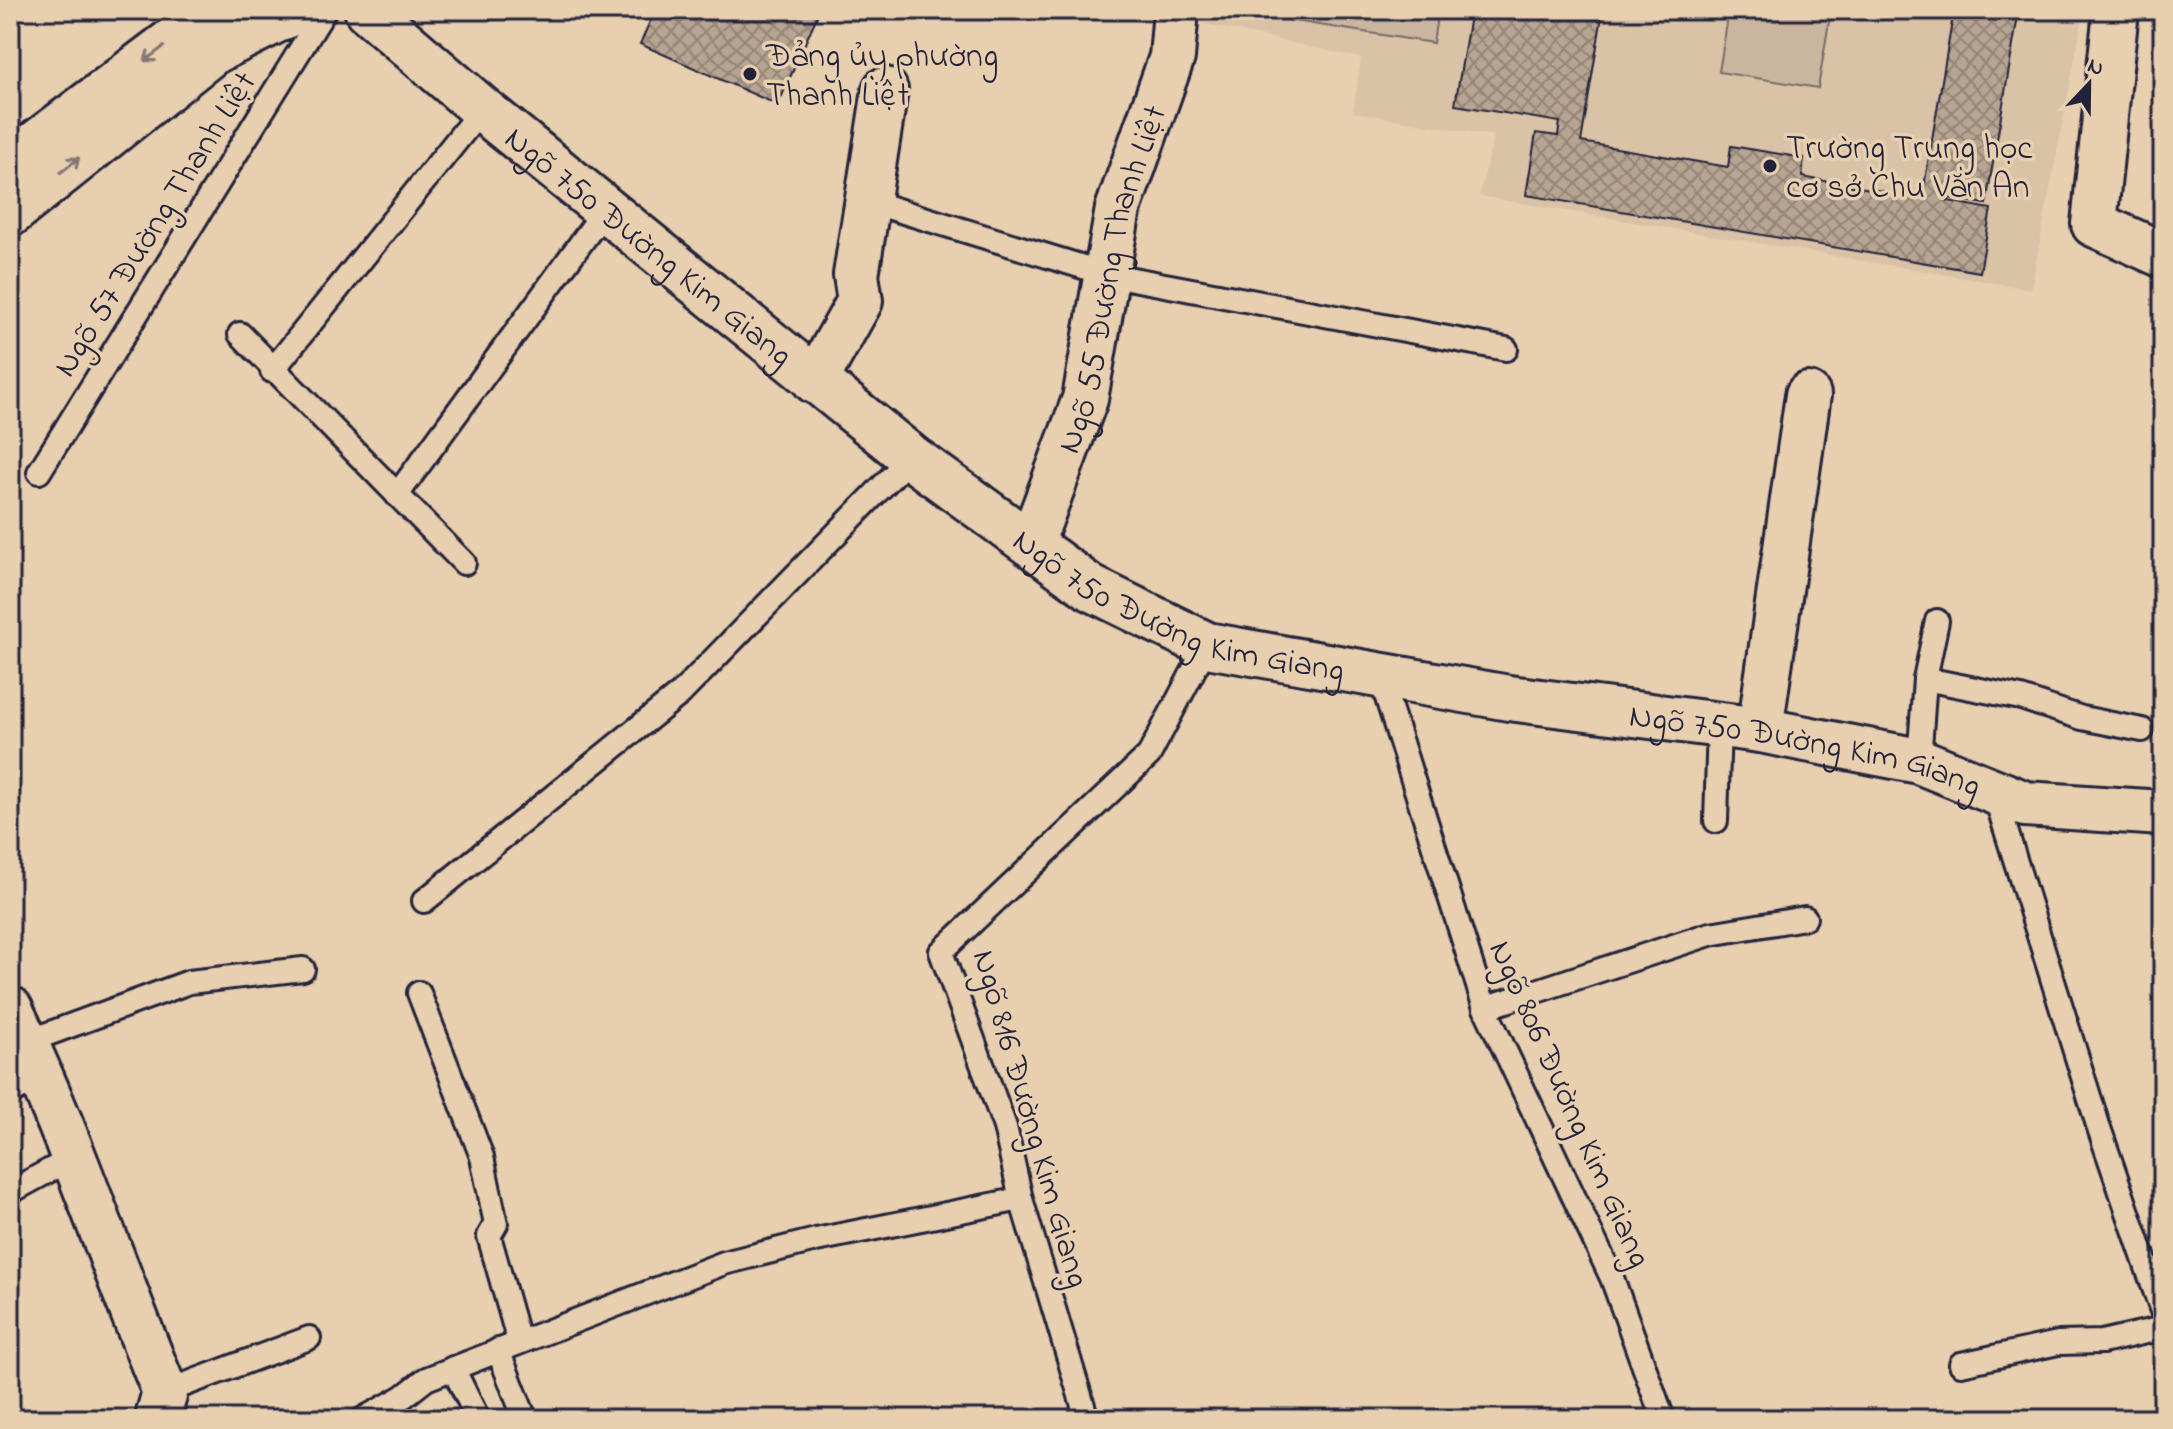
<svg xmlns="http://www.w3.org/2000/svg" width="2173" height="1429" viewBox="0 0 2173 1429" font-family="'Indie Flower',sans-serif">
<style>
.built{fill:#d9c2a6}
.garden{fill:#cab69e;stroke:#766c6c;stroke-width:2}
.building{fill:url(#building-cross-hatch);stroke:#22223b;stroke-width:2}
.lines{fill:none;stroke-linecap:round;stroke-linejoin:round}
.service-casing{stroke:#22223b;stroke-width:28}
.minor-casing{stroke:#22223b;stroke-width:50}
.tertiary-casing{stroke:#22223b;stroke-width:50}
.service{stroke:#e7cfaf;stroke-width:22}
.minor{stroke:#e7cfaf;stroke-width:44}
.tertiary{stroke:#e7cfaf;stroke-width:44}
.oneway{stroke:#847875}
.poi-dot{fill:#22223b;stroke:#e7cfaf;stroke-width:3}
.labels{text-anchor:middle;stroke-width:7;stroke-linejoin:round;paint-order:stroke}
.poi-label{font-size:34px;fill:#22223b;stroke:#e7cfaf;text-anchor:start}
.street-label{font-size:34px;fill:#22223b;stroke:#e7cfaf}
</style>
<defs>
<pattern id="building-cross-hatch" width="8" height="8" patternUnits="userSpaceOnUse" patternTransform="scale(2)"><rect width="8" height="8" fill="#b7a492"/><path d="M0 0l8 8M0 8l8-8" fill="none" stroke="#948578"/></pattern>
</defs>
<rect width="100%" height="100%" fill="#e7cfaf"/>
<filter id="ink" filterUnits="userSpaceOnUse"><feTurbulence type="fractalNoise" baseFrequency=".0125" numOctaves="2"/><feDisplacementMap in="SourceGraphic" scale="16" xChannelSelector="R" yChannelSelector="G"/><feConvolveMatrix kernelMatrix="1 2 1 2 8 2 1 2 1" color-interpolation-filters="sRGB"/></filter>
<g filter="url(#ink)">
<!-- built -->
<path class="built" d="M1191 10H2084L2031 289 1479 196 1494 136 1353 112 1361 58 1192 21Z"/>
<!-- garden -->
<g class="garden">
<path d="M1225 10H1438L1433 43Z"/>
<path d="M1729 10H1831L1818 88 1719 72Z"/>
</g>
<!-- building -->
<g class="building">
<path d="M655 10H803L817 16 778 105 640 44Z"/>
<path d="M1471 10H1603L1581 142 1728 167 1731 146 1804 158 1802 177 1922 198 1954 10H2019L1986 204 1949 198 1948 201 1991 209 1980 272 1526 195 1536 133 1558 136 1560 122 1455 105Z"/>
</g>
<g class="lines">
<defs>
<g id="service">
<path d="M868 201 1106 274 1506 349"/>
<path d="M240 334 464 563"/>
<path d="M272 371 482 109"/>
<path d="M39 472 325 10"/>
<path d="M397 495 605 210"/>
<path d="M1380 676 1485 1008 1612 1278 1663 1419"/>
<path d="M1925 679 2021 698 2082 718 2142 730"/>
<path d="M1919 761 1925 679 1937 621"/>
<path d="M1994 792 2098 1125 2163 1314"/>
<path d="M1716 821 1719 725"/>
<path d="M424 901 681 693 911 457"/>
<path d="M419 993 482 1157 496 1224 489 1236 519 1342"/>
<path d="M1485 1008 1710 934 1805 918"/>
<path d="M26 1042 189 982 303 969"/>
<path d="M10 1094 41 1076"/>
<path d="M10 1192 76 1156"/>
<path d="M498 1350 525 1419"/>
<path d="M1961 1364 2058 1343 2102 1342 2163 1328"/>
<path d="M453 1368 478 1419"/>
<path d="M165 1392 309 1338"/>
<path d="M363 1419 403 1397 426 1379 724 1263 816 1240 1021 1199"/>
<path d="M1087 1419 1021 1199 1005 1127 941 952 1149 755 1207 645"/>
</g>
<g id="minor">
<path id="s1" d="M367 10 482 109 911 457 1091 588 1207 645 1509 698 1760 730 1919 761 2025 804 2163 813"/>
<path d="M2116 10 2094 224 2163 255"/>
<path d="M815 381 860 301 856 275 885 90"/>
<path id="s2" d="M1031 544 1085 399 1118 209 1172 57 1176 10"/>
<path d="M1760 730 1808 395"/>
<path d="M10 1009C70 1134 112 1265 165 1392L159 1413 161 1419"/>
</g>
<g id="tertiary">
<path d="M10 163 193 25 218 10"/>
<path d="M10 214 213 52 297 10"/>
</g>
</defs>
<!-- service casing -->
<use href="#service" class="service-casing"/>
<!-- minor casing -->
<use href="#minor" class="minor-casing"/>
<!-- tertiary casing -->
<use href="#tertiary" class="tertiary-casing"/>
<!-- service -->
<use href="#service" class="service"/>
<!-- minor -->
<use href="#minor" class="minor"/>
<!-- tertiary -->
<use href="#tertiary" class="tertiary"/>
</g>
<!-- one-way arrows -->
<defs><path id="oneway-shaft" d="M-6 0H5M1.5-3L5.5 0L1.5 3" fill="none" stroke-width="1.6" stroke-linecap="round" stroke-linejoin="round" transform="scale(2)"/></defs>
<g class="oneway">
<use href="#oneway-shaft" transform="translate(154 54) rotate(143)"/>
<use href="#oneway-shaft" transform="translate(70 165) rotate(-39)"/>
</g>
</g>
<!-- markers -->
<g class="poi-dot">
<circle cx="750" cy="74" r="8"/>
<circle cx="1770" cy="166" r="8"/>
</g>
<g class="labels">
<!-- poi labels -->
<g class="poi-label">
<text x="766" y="66">Đảng ủy phường<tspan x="766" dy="39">Thanh Liệt</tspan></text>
<text x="1786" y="158">Trường Trung học<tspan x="1786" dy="39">cơ sở Chu Văn An</tspan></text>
</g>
<!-- street labels -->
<g class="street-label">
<text transform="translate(153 223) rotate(-58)" y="12">Ngõ 57 Đường Thanh Liệt</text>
<text dy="12" stroke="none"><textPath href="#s1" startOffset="368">Ngõ 750 Đường Kim Giang</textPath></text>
<text dy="12" stroke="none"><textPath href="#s2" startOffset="278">Ngõ 55 Đường Thanh Liệt</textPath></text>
<text dy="12" stroke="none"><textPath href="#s1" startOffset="1016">Ngõ 750 Đường Kim Giang</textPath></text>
<text dy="12" stroke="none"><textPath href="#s1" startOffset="1664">Ngõ 750 Đường Kim Giang</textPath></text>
<text transform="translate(1572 1103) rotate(66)" y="12">Ngõ 806 Đường Kim Giang</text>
<text transform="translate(1033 1118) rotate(74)" y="12">Ngõ 816 Đường Kim Giang</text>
</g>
</g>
<!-- margin -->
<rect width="2173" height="1429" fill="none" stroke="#e7cfaf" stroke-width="40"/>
<rect x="20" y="20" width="2133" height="1389" fill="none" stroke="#22223b" stroke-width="3" filter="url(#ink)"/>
<!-- north arrow -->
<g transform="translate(2089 84) rotate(22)" stroke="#e7cfaf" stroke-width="6" paint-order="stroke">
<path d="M0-6L14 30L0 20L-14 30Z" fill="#22223b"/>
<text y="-12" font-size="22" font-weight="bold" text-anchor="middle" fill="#22223b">N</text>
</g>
</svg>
